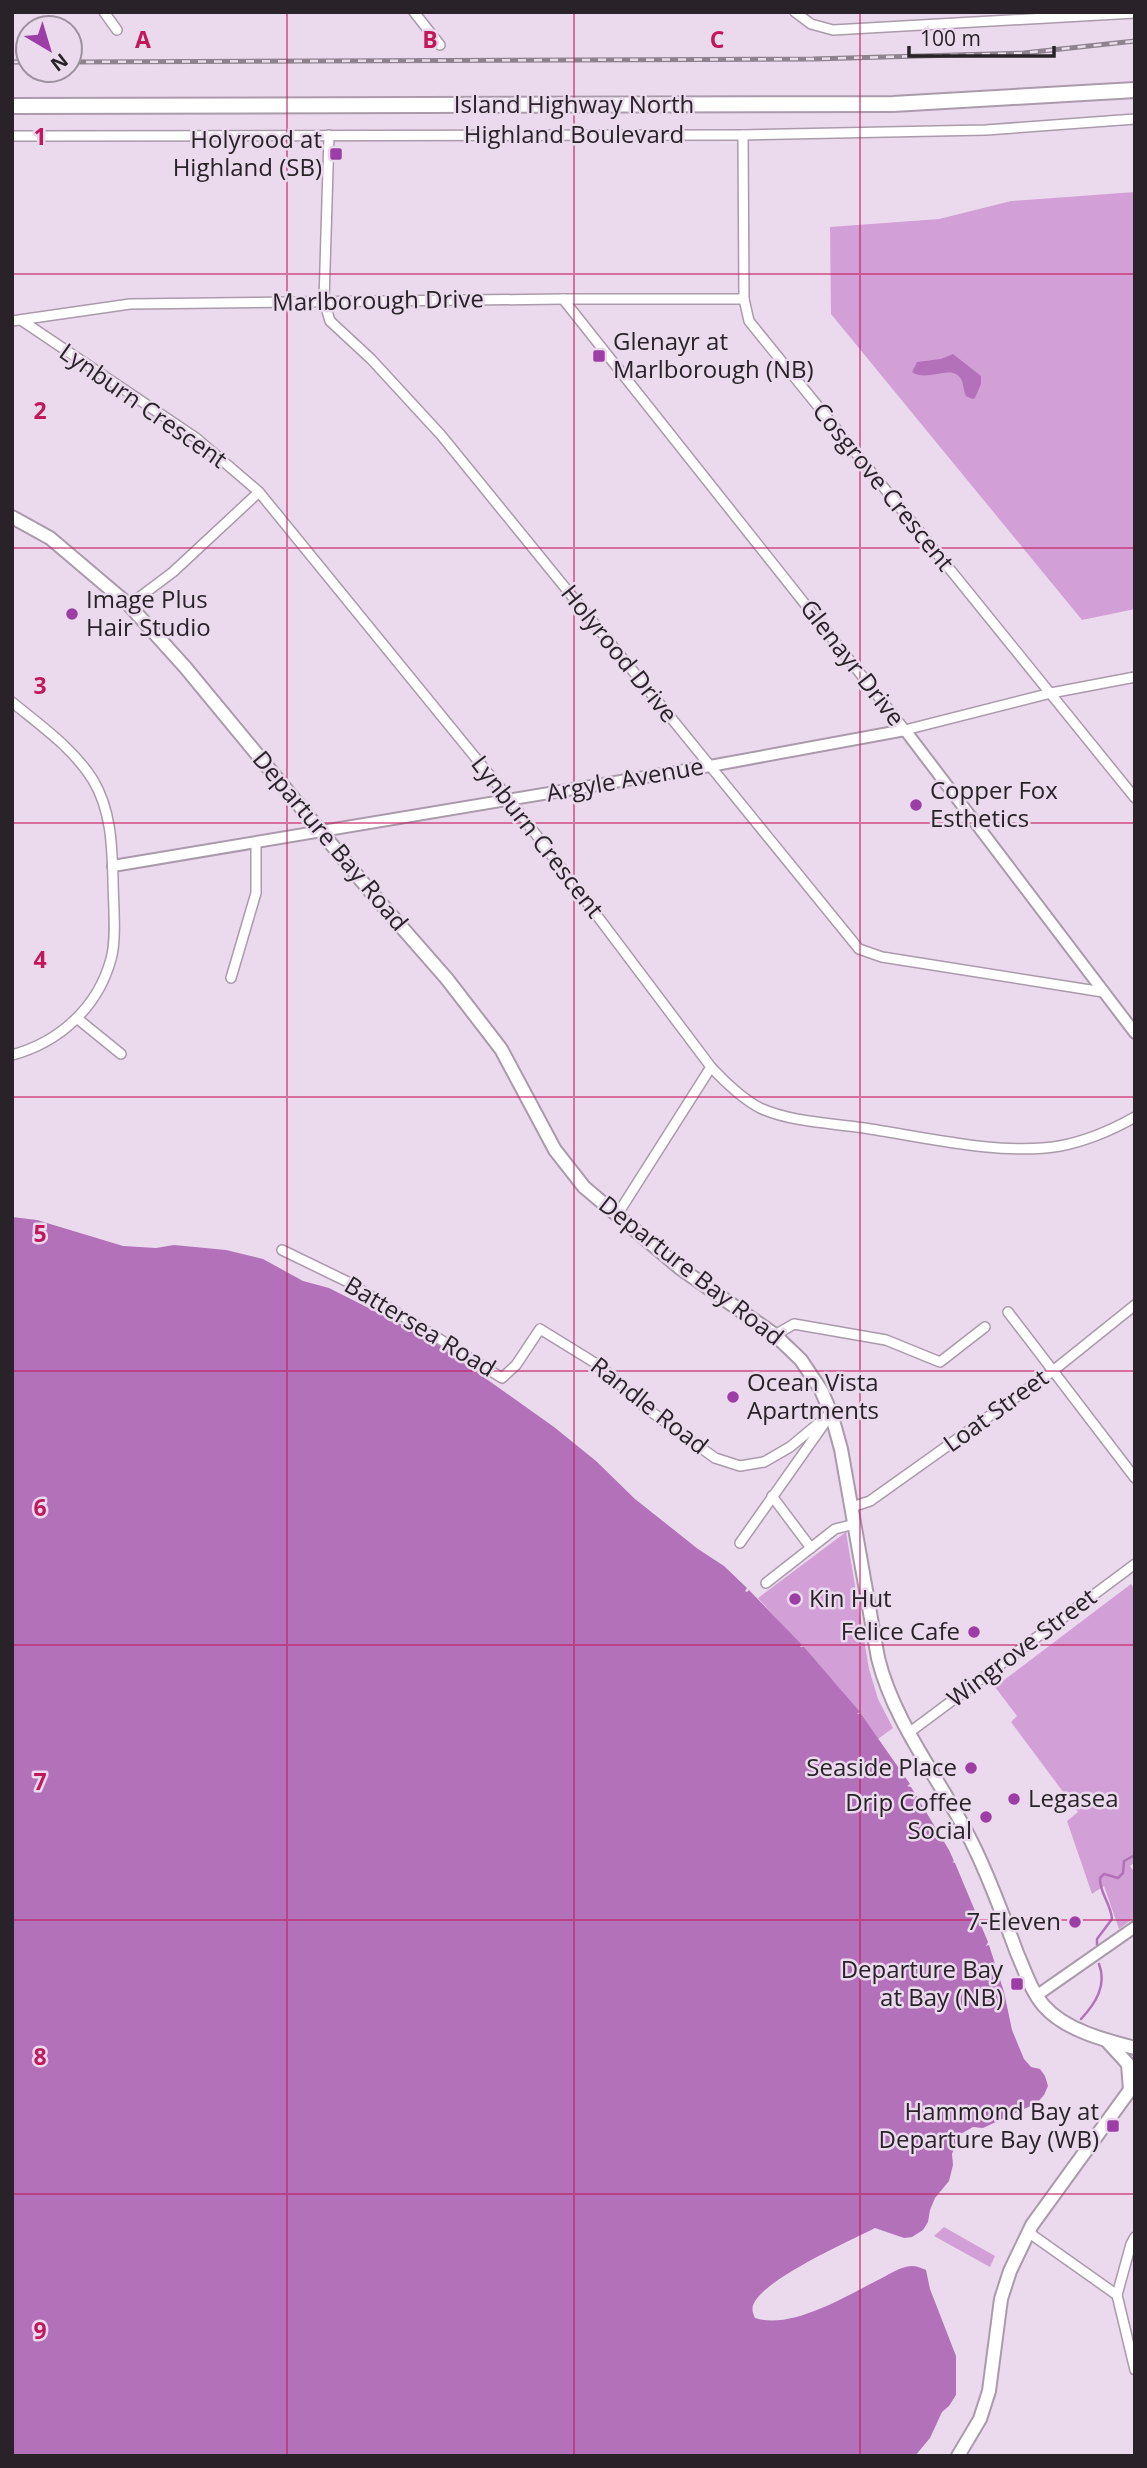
<svg xmlns="http://www.w3.org/2000/svg" width="1147" height="2468" viewBox="0 0 1147 2468" font-family="'Open Sans',sans-serif">
<style>
.green{fill:#d2a0d6}
.water{fill:#b271b8}
.lines{fill:none;stroke-linecap:round;stroke-linejoin:round}
.stream{stroke:#b271b8;stroke-width:2.5}
.minor-casing{stroke:#aa9aab;stroke-width:12}
.tertiary-casing{stroke:#aa9aab;stroke-width:14}
.secondary-casing{stroke:#aa9aab;stroke-width:16}
.primary-casing{stroke:#aa9aab;stroke-width:18}
.minor{stroke:#fff;stroke-width:9}
.tertiary{stroke:#fff;stroke-width:10}
.secondary{stroke:#fff;stroke-width:12}
.primary{stroke:#fff;stroke-width:14}
.rail-casing{stroke:#8e828f;stroke-width:5}
.rail{stroke:#ebdaed;stroke-width:2.5;stroke-dasharray:8;stroke-linecap:butt}
.grid{fill:none;stroke:#c2185b;stroke-width:2;stroke-opacity:0.55}
.poi-dot{fill:#9c3ea6;stroke:#ebdaed;stroke-width:2.5}
.labels{text-anchor:middle;stroke-width:5;stroke-linejoin:round;paint-order:stroke}
.street-label{font-size:24px;fill:#292329;stroke:#ebdaed}
.poi-label{font-size:24px;fill:#292329;stroke:#ebdaed;text-anchor:end}
.grid-label{font-size:23px;text-anchor:middle;font-weight:bold;fill:#c2185b;stroke:#ebdaed;stroke-width:5;stroke-linejoin:round;paint-order:stroke}
</style>
<rect width="100%" height="100%" fill="#ebdaed"/>
<!-- green -->
<g class="green">
<path d="M1135 192V609L1082 620 831 314 830 227 939 219 1011 201Z"/>
<path d="M846 1532 869 1669 878 1699 893 1728 878 1739 841 1690 758 1598Z"/>
<path d="M1131 1584 1135 1589V1862L1130 1866 1135 1873V1917L1119 1929 1104 1886 1092 1894 1067 1821 1078 1812 1011 1722 1017 1716 995 1687Z"/>
<path d="M944 2227 995 2256 990 2267 934 2236Z"/>
</g>
<!-- water -->
<g class="water">
<path d="M953 354 981 376V384L975 398 972 399 966 396C963 390 964 384 961 379 951 363 928 383 912 372L917 362 941 359Z"/>
<path d="M12 1217 37 1220 123 1246 156 1248 174 1245 226 1250 263 1259 303 1281 329 1288 430 1339 554 1427 596 1461 635 1499 698 1549 724 1566 747 1588 745 1591 747 1592 749 1590 802 1645 800 1647H804L860 1712 857 1714H861L910 1784 907 1786 911 1787 949 1850 954 1861 952 1862 955 1863 988 1942 986 1946 989 1945 1004 1992 1012 2030 1024 2059 1031 2067 1040 2069 1045 2076 1048 2086 1044 2095 1037 2103 983 2128 973 2127 959 2135 952 2154 953 2165 949 2181 935 2198 930 2210 928 2222 923 2230 912 2237 904 2238 875 2228C849 2241 765 2279 754 2303 751 2309 753 2313 755 2318 790 2330 845 2297 876 2281 887 2276 899 2267 911 2266 917 2266 921 2268 926 2270L930 2289 956 2356V2395L949 2406 942 2412 930 2438 915 2456H12Z"/>
</g>
<g class="lines">
<!-- stream -->
<g class="stream">
<path d="M1097 1945V1939L1112 1919C1111 1904 1099 1892 1100 1878L1104 1874 1118 1878 1123 1873 1124 1861 1135 1855"/>
<path d="M1081 2019C1096 2003 1107 1985 1099 1964"/>
</g>
<defs>
<g id="minor">
<path d="M104 12 117 30"/>
<path d="M414 12 440 45"/>
<path d="M795 12 811 24 833 30 1135 13"/>
<path d="M329 135 324 301 330 321 371 359 441 435 859 949 882 957 1103 992"/>
<path d="M743 135 744 299 749 321 1135 798"/>
<path d="M12 136 743 135 986 130 1135 119"/>
<path d="M563 299 905 730 1051 693 1135 677"/>
<path d="M21 320 196 438 259 492 510 800 711 1067C725 1082 741 1098 760 1108 791 1122 831 1123 864 1128 924 1137 1001 1156 1060 1146 1086 1141 1112 1130 1135 1117"/>
<path d="M12 321 130 304 563 299H744"/>
<path d="M129 605 173 572 259 492"/>
<path d="M12 702C41 726 73 748 93 780 111 810 112 845 113 879 113 900 117 939 111 959 98 1007 60 1042 12 1055"/>
<path d="M231 978 256 893V842"/>
<path d="M78 1019 121 1054"/>
<path d="M617 1215 711 1067"/>
<path d="M282 1250 348 1282 502 1378 516 1365 540 1329 600 1366 646 1408 715 1458 740 1466 764 1462 790 1447 831 1413"/>
<path d="M1008 1312 1135 1478"/>
<path d="M775 1335 794 1324 886 1340 940 1362 985 1327"/>
<path d="M772 1496 811 1548"/>
<path d="M852 1507 870 1501 1054 1370 1135 1305"/>
<path d="M740 1543 824 1424"/>
<path d="M766 1583 835 1529 855 1524"/>
<path d="M910 1732 1135 1564"/>
<path d="M1028 2232 1117 2295"/>
<path d="M1135 2237 1131 2244 1117 2295 1135 2370"/>
</g>
<g id="tertiary">
<path d="M113 866 710 766 905 730 1135 1033"/>
<path d="M1036 1996 1135 1927"/>
</g>
<g id="secondary">
<path d="M12 517 50 538 129 605 185 667 370 891 447 979 501 1049 555 1150 584 1187 680 1268 775 1335 801 1360 821 1390 831 1413 841 1449 878 1658C895 1727 945 1785 975 1849 991 1882 1004 1918 1017 1953 1025 1971 1031 1991 1044 2006 1065 2030 1104 2040 1135 2048"/>
<path d="M1107 2041 1128 2064 1130 2090"/>
<path d="M958 2456 980 2419 989 2391 1001 2299 1010 2271 1032 2225 1135 2083"/>
</g>
<path id="primary" d="M12 106 893 104 1135 90"/>
</defs>
<!-- minor casing -->
<use href="#minor" class="minor-casing"/>
<!-- tertiary casing -->
<use href="#tertiary" class="tertiary-casing"/>
<!-- secondary casing -->
<use href="#secondary" class="secondary-casing"/>
<!-- primary casing -->
<use href="#primary" class="primary-casing"/>
<!-- minor -->
<use href="#minor" class="minor"/>
<!-- tertiary -->
<use href="#tertiary" class="tertiary"/>
<!-- secondary -->
<use href="#secondary" class="secondary"/>
<!-- primary -->
<use href="#primary" class="primary"/>
<defs>
<g id="rail">
<path d="M12 62H28"/>
<path d="M70 62 813 59 1024 53 1135 41"/>
</g>
</defs>
<!-- rail casing -->
<use href="#rail" class="rail-casing"/>
<!-- rail -->
<use href="#rail" class="rail"/>
</g>
<!-- grid -->
<path class="grid" d="M287 12V2456M574 12V2456M860 12V2456M12 274H1135M12 548H1135M12 823H1135M12 1097H1135M12 1371H1135M12 1645H1135M12 1920H1135M12 2194H1135"/>
<!-- markers -->
<g class="poi-dot">
<rect x="329" y="147" width="14" height="14" rx="3.5"/>
<rect x="592" y="349" width="14" height="14" rx="3.5"/>
<circle cx="72" cy="614" r="7"/>
<circle cx="916" cy="805" r="7"/>
<circle cx="733" cy="1397" r="7"/>
<circle cx="795" cy="1599" r="7"/>
<circle cx="974" cy="1632" r="7"/>
<circle cx="971" cy="1768" r="7"/>
<circle cx="1014" cy="1799" r="7"/>
<circle cx="986" cy="1817" r="7"/>
<circle cx="1075" cy="1922" r="7"/>
<rect x="1010" y="1977" width="14" height="14" rx="3.5"/>
<rect x="1106" y="2119" width="14" height="14" rx="3.5"/>
</g>
<g class="labels">
<!-- street labels -->
<g class="street-label">
<text x="574" y="113">Island Highway North</text>
<text x="574" y="143">Highland Boulevard</text>
<text transform="translate(378 301) rotate(-1)" y="8">Marlborough Drive</text>
<text transform="translate(143 406) rotate(35)" y="8">Lynburn Crescent</text>
<text transform="translate(883 487) rotate(51)" y="8">Cosgrove Crescent</text>
<text transform="translate(619 654) rotate(51)" y="8">Holyrood Drive</text>
<text transform="translate(852 663) rotate(52)" y="8">Glenayr Drive</text>
<text transform="translate(625 780) rotate(-10)" y="8">Argyle Avenue</text>
<text transform="translate(537 837) rotate(52)" y="8">Lynburn Crescent</text>
<text transform="translate(330 841) rotate(50)" y="8">Departure Bay Road</text>
<text transform="translate(691 1271) rotate(38)" y="8">Departure Bay Road</text>
<text transform="translate(420 1327) rotate(31)" y="8">Battersea Road</text>
<text transform="translate(649 1406) rotate(38)" y="8">Randle Road</text>
<text transform="translate(996 1411) rotate(-36)" y="8">Loat Street</text>
<text transform="translate(1022 1648) rotate(-37)" y="8">Wingrove Street</text>
</g>
<!-- poi labels -->
<g class="poi-label">
<text x="322" y="148">Holyrood at<tspan x="322" dy="28">Highland (SB)</tspan></text>
<text x="613" y="350" text-anchor="start">Glenayr at<tspan x="613" dy="28">Marlborough (NB)</tspan></text>
<text x="86" y="608" text-anchor="start">Image Plus<tspan x="86" dy="28">Hair Studio</tspan></text>
<text x="930" y="799" text-anchor="start">Copper Fox<tspan x="930" dy="28">Esthetics</tspan></text>
<text x="747" y="1391" text-anchor="start">Ocean Vista<tspan x="747" dy="28">Apartments</tspan></text>
<text x="809" y="1607" text-anchor="start">Kin Hut</text>
<text x="960" y="1640">Felice Cafe</text>
<text x="957" y="1776">Seaside Place</text>
<text x="1028" y="1807" text-anchor="start">Legasea</text>
<text x="972" y="1811">Drip Coffee<tspan x="972" dy="28">Social</tspan></text>
<text x="1061" y="1930">7-Eleven</text>
<text x="1003" y="1978">Departure Bay<tspan x="1003" dy="28">at Bay (NB)</tspan></text>
<text x="1099" y="2120">Hammond Bay at<tspan x="1099" dy="28">Departure Bay (WB)</tspan></text>
</g>
</g>
<g class="grid-label">
<text x="143" y="48">A</text>
<text x="430" y="48">B</text>
<text x="717" y="48">C</text>
<text x="40" y="145">1</text>
<text x="40" y="419">2</text>
<text x="40" y="694">3</text>
<text x="40" y="968">4</text>
<text x="40" y="1242">5</text>
<text x="40" y="1516">6</text>
<text x="40" y="1790">7</text>
<text x="40" y="2065">8</text>
<text x="40" y="2339">9</text>
</g>
<!-- border -->
<rect width="1147" height="2468" fill="none" stroke="#292329" stroke-width="28"/>
<!-- north arrow -->
<g transform="translate(49 49) rotate(142)"><circle r="33" fill="#ebdaed" stroke="#9d919f" stroke-width="2"/>
<path d="M0-5L12 26L0 18L-12 26Z" fill="#9c3ea6"/>
<text y="-10" font-size="19" font-weight="bold" text-anchor="middle" fill="#292329">N</text>
</g>
<!-- scale -->
<path d="M909 46v10h145v-10" fill="none" stroke="#292329" stroke-width="3.5"/>
<text x="920" y="46" font-size="21" fill="#292329" stroke="#ebdaed" stroke-width="5" paint-order="stroke">100 m</text>
</svg>
